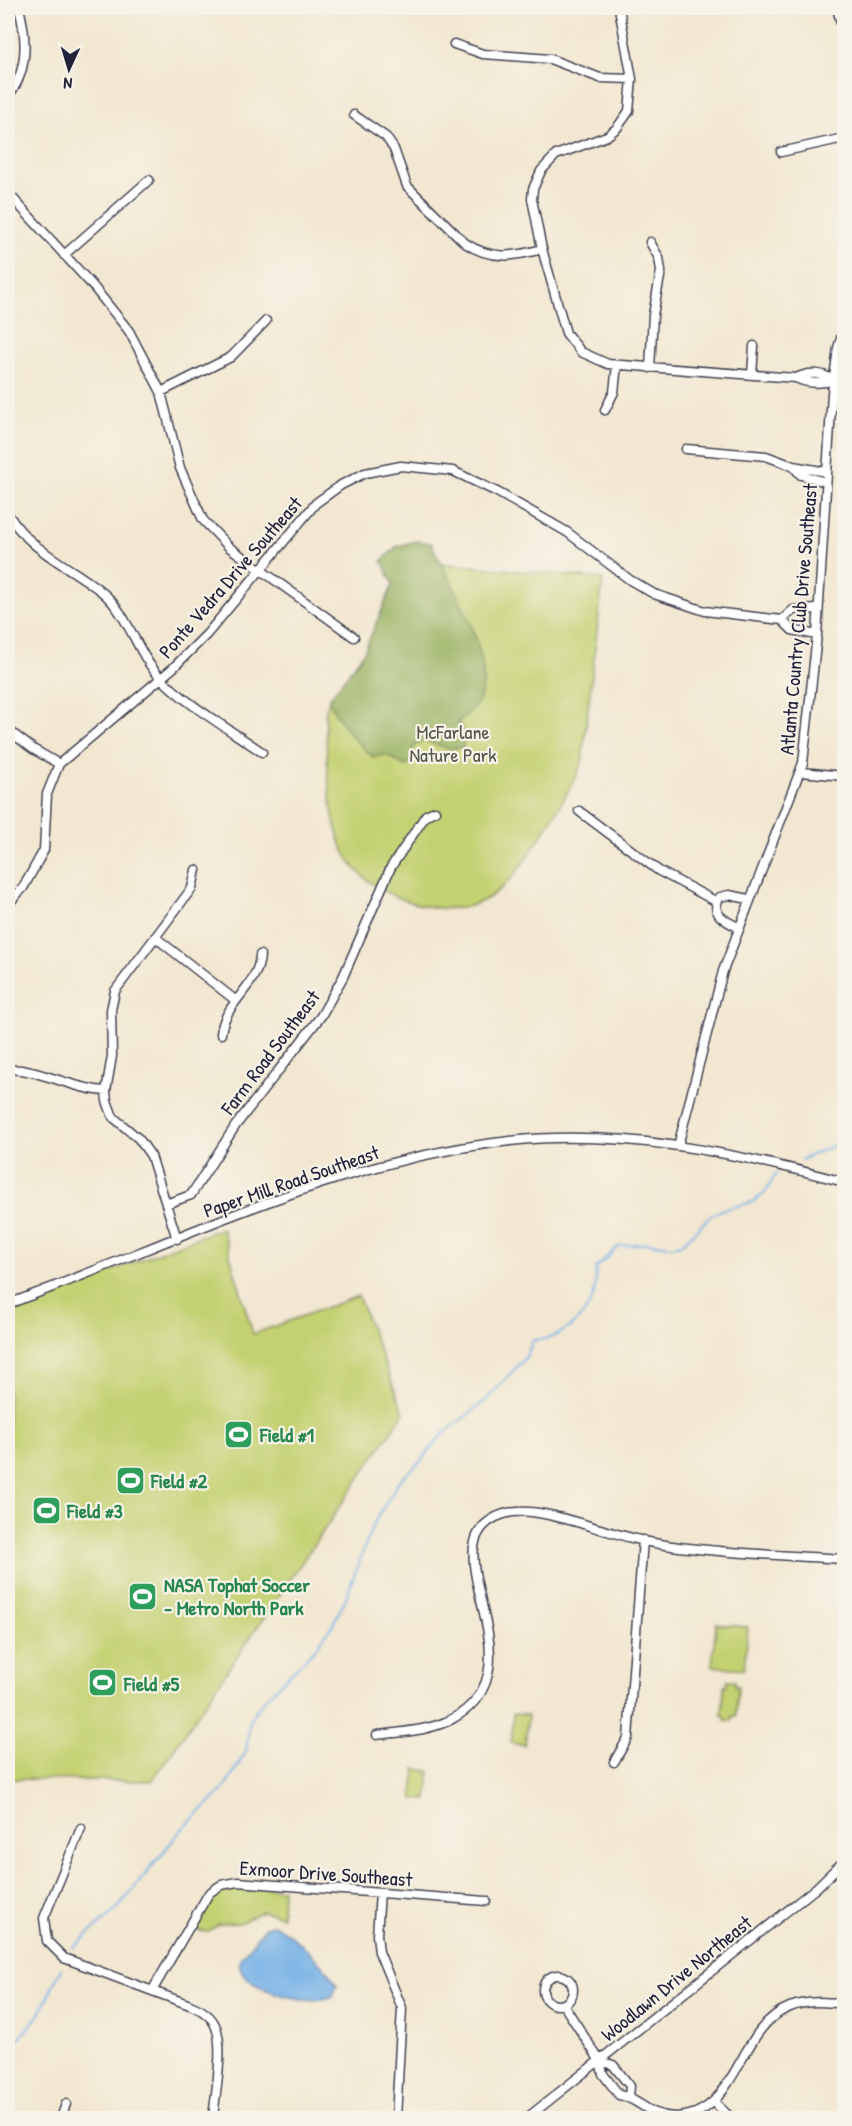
<svg xmlns="http://www.w3.org/2000/svg" width="852" height="2126" viewBox="0 0 852 2126" font-family="'Patrick Hand',sans-serif">
  <style>
    .green { fill: #c4d172; stroke: #737a56; stroke-width: 1.5 }
    .forest { fill: #9bb364; stroke: #5e6a50; stroke-width: 1.5 }
    .water { fill: #76b1e7; stroke: #4c6a91; stroke-width: 1.5 }
    .lines { fill: none; stroke-linecap: round; stroke-linejoin: round }
    .stream { stroke: #76b1e7; stroke-width: 2 }
    .minor-casing { stroke: #414051; stroke-width: 11 }
    .minor { stroke: #fff; stroke-width: 8 }
    .labels { text-anchor: middle; dominant-baseline: central; stroke-width: 4.5; stroke-linejoin: round; paint-order: stroke }
    .street-label { font-size: 20px; fill: #22223b; stroke: #f7f3e8 }
    .park-label { font-size: 20px; fill: #53574c; stroke: #f7f3e8 }
    .leisure-label { font-size: 20px; font-weight: bold; fill: #27864d; stroke: #f7f3e8; text-anchor: start }
  </style>
  <rect width="100%" height="100%" fill="#f7f3e8"/>
  <filter id="ink" filterUnits="userSpaceOnUse"><feTurbulence type="fractalNoise" baseFrequency=".0167" numOctaves="2"/><feDisplacementMap in="SourceGraphic" scale="12" xChannelSelector="R" yChannelSelector="G"/><feConvolveMatrix kernelMatrix="1 2 1 2 8 2 1 2 1" color-interpolation-filters="sRGB"/></filter>
  <filter id="wash" filterUnits="userSpaceOnUse"><feTurbulence type="fractalNoise" baseFrequency=".008" numOctaves="4" result="noise"/><feDisplacementMap in="SourceGraphic" scale="24" xChannelSelector="R" yChannelSelector="G"/><feGaussianBlur stdDeviation="1.35" result="paint"/><feColorMatrix in="noise" values="0 0 0 0 0 0 0 0 0 0 0 0 0 0 0 0 0 1.4 0 .05"/><feComposite in="paint" operator="in"/></filter>
  <g filter="url(#wash)">
    <rect width="100%" height="100%" fill="#f2e7d0"/>
    <path class="green" d="M440,563L603,579L582,763C571,789 557,811 542,835C507,891 478,925 407,901C381,892 356,877 344,851C326,814 328,757 325,716L329,699L426,569Z
      M222,1228L253,1334L358,1296L404,1413L152,1781L8,1779V1311Z
      M716,1624L748,1627L744,1669L712,1666Z
      M727,1681H735V1686H738L736,1716H733L732,1721L725,1720V1716L722,1715L724,1685H727Z
      M513,1714L528,1715L525,1745L511,1743Z
      M415,1769L430,1771L427,1800L413,1799Z
      M238,1885L283,1889L282,1916L262,1911L240,1923L218,1924L209,1932L199,1931L194,1926C208,1903 210,1891 238,1885Z"/>
    <path class="forest" d="M415,541L431,543C450,582 496,655 480,698C477,707 465,716 458,722L464,735L463,747L449,749L424,740L413,747V761L405,766L387,755L373,757C354,740 338,723 329,699L363,654L393,584L382,561L396,547Z"/>
    <path class="water" d="M273,1925C288,1929 329,1969 337,1985L333,1996C311,2008 233,1989 240,1959L265,1927Z"/>
    <g class="lines">
      <path class="stream" d="M801,1160L843,1141
        M73,1948L118,1908L182,1829L222,1791L246,1752L250,1719L262,1702L316,1648L333,1624L345,1600L373,1525L399,1481L420,1462L442,1435L485,1401L526,1357L533,1340C557,1341 585,1320 593,1297C596,1289 595,1277 596,1268L619,1246L648,1243L670,1246L682,1244L709,1217L721,1210L752,1202L764,1194L776,1174
        M8,2051L39,2015L61,1969"/>
    </g>
  </g>
  <g filter="url(#ink)">
    <g class="lines">
      <defs>
        <path id="minor" d="M619,8L632,79L629,111L617,128L607,136L556,155L541,171L533,189L532,199L542,249L566,333L581,352L608,364L796,378C813,387 827,380 844,381
          M837,8L844,34
          M454,44L483,54L550,59L600,78L632,79
          M8,96C29,71 27,38 19,8
          M354,115L386,137L394,149L407,186L465,243C490,260 514,257 542,249
          M781,152L844,138
          M8,193L92,285L129,331L161,392L180,468L203,520L229,547L354,637
          M64,255L149,180
          M650,368L653,315L661,271L659,258L650,242
          M752,375L754,346
          M796,378C808,372 822,372 833,380
          M161,392L231,357L266,321
          M605,410L614,392L617,365
          M686,449L766,456L793,466L827,472
          M793,466L801,475L826,482
          M8,514C31,552 69,565 102,592C130,615 136,654 162,679C186,704 232,731 262,752
          M782,620L793,610L818,609
          M8,730L33,749L59,764
          M801,772L844,776
          M579,811L659,871L717,902
          M8,904L23,888L44,850L47,794L59,764L173,668L207,634L316,503L341,485L365,473L401,466L453,471L497,492L567,532L630,580L654,594L705,611L782,620L792,630L817,635
          M738,927C725,921 709,913 720,897L729,895L749,899
          M155,937L235,1000
          M221,1034C224,1002 259,986 260,955
          M8,1070C33,1066 74,1090 106,1091
          M678,1146L723,971L803,763L817,635L832,393L838,348L844,328
          M166,1204L191,1195L236,1125L321,1016L343,977L391,867L426,815L435,811
          M177,1239L151,1156L139,1139L113,1117L107,1101L106,1091L112,1056L111,1010L115,991L192,888L196,870
          M8,1304C172,1244 333,1160 510,1141C622,1129 736,1153 844,1182
          M377,1735C402,1732 429,1731 452,1719C549,1666 419,1541 504,1514C527,1507 558,1517 580,1523C610,1532 641,1542 672,1546C729,1554 787,1555 844,1559
          M614,1762L628,1738L643,1540
          M81,1828L44,1918L47,1941L64,1958L190,2005C200,2009 211,2015 215,2025C225,2046 215,2095 213,2118
          M380,1893L377,1935L379,1952L402,2008L396,2118
          M543 1990a15 15 0 1 1 30 0a15 15 0 1 1-30 0Z
          M152,1991L209,1893L221,1885L238,1882L486,1901
          M563,2004L600,2061L603,2074L619,2095C639,2098 647,2116 674,2117C739,2117 736,2027 790,2007C808,2000 826,2002 844,2004
          M600,2061L613,2065L630,2086L629,2097
          M714,2102L731,2118
          M61,2118L66,2104
          M527,2118L816,1888L844,1861"/>
      </defs>
      <use href="#minor" class="minor-casing"/>
      <use href="#minor" class="minor"/>
    </g>
  </g>
  <defs>
    <symbol id="stadium-square" viewBox="-11 -11 22 22"><rect x="-9" y="-9" width="18" height="18" rx="4" fill="#2e9e5b" stroke="#f7f3e8"/><path d="M0-5a6.5 5 0 1 0 0 10a6.5 5 0 1 0 0-10ZM-3.5-1.8h7v3.6h-7Z" fill="#fff"/></symbol>
  </defs>
  <g fill-rule="evenodd">
    <use href="#stadium-square" x="222" y="1418" width="33" height="33"/>
    <use href="#stadium-square" x="114" y="1464" width="33" height="33"/>
    <use href="#stadium-square" x="30" y="1494" width="33" height="33"/>
    <use href="#stadium-square" x="126" y="1580" width="33" height="33"/>
    <use href="#stadium-square" x="86" y="1666" width="33" height="33"/>
  </g>
  <g class="labels">
    <g class="street-label">
      <text transform="translate(230 577) rotate(-49)">Ponte Vedra Drive Southeast</text>
      <text transform="translate(798 619) rotate(-85)">Atlanta Country Club Drive Southeast</text>
      <text transform="translate(270 1052) rotate(-53)">Farm Road Southeast</text>
      <text transform="translate(291 1181) rotate(-19)">Paper Mill Road Southeast</text>
      <text transform="translate(326 1873) rotate(4)">Exmoor Drive Southeast</text>
      <text transform="translate(676 1978) rotate(-39)">Woodlawn Drive Northeast</text>
    </g>
    <g class="park-label">
      <text x="453" y="731">McFarlane<tspan x="453" dy="23">Nature Park</tspan></text>
    </g>
    <g class="leisure-label">
      <text x="260" y="1434">Field #1</text>
      <text x="151" y="1480">Field #2</text>
      <text x="67" y="1510">Field #3</text>
      <text x="164" y="1584">NASA Tophat Soccer<tspan x="164" dy="23">- Metro North Park</tspan></text>
      <text x="124" y="1683">Field #5</text>
    </g>
  </g>
  <rect width="852" height="2126" fill="none" stroke="#f7f3e8" stroke-width="30"/>
  <g transform="translate(69 69) rotate(184)" stroke="#f7f3e8" stroke-width="4.5" paint-order="stroke">
  <path d="M0-4.5L10 22L0 15L-10 22Z" fill="#22223b"/>
  <text y="-9" font-size="16" font-weight="bold" text-anchor="middle" fill="#22223b">N</text>
  </g>
</svg>
